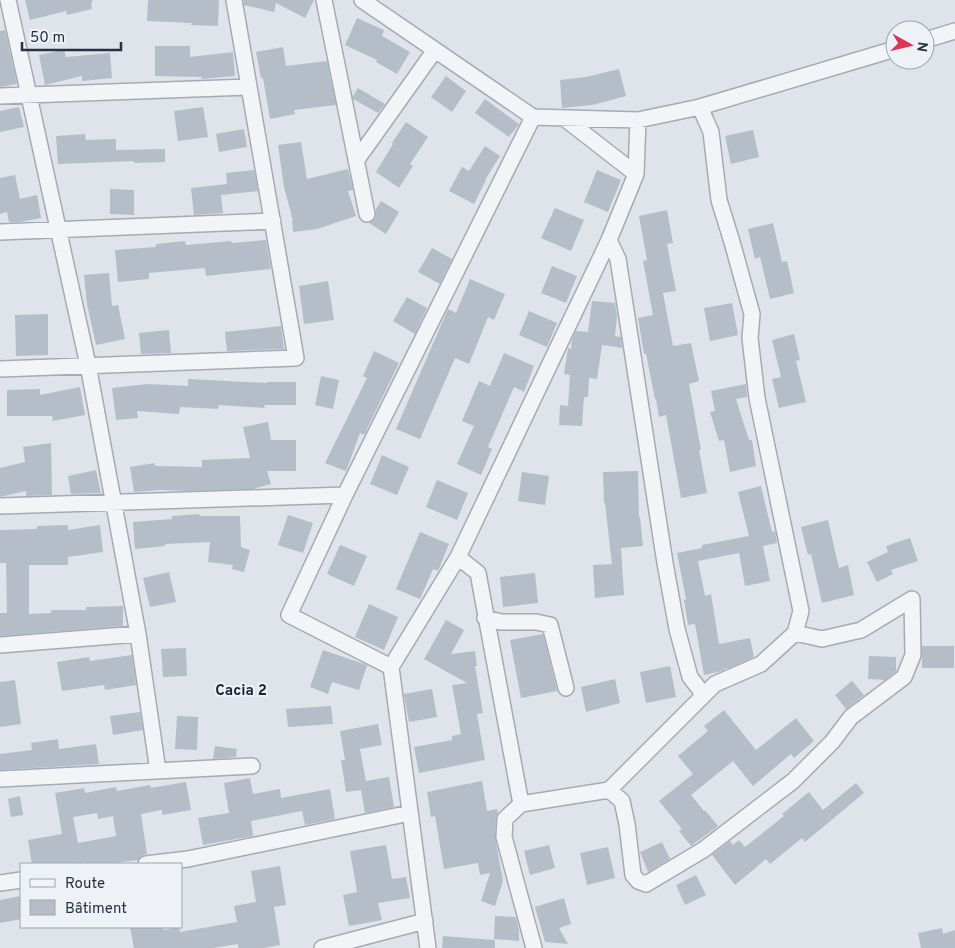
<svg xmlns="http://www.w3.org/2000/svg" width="955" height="948" viewBox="0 0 955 948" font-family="Overpass,sans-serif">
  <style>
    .building { fill: #b5bdc8; fill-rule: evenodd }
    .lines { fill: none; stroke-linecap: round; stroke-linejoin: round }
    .minor-casing { stroke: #a4abb5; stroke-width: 18 }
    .minor { stroke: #f2f4f8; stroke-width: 15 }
    .labels { text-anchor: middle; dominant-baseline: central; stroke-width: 4; stroke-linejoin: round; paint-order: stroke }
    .quarter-label { font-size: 15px; font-weight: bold; fill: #182333; stroke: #eef2f7 }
  </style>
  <rect width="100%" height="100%" fill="#dfe4ea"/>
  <path class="building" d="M25,0H92V3L91,4L92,9L67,15L66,11L30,20Z
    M148,0H219L218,26L191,25L192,23L147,21Z
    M244,0H314L305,18L276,3L274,12L244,5Z
    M357,18L384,30L382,36L410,52L397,74L376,62L377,60L345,45Z
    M5,30L17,84L0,87V31Z
    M155,46H190V57L233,52L235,76L202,79V77L155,76Z
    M283,47L286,66L327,61L336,105L294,110L295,114L270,119L263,78H261L256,52Z
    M64,50L66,57L110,53L112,78L82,81V76L45,85L39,55Z
    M619,69L626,96L592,105L562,108L560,80L586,77Z
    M446,76L466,91L452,112L431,97Z
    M358,88L385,104L378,113L353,99V96Z
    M485,99L519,124L509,137L475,113Z
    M19,107L24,127L0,132V111Z
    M203,107L208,137L178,141L174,111Z
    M406,122L428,137L410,164L413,166L399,188L376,172L393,144L392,143Z
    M244,129L247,147L219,152L216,134Z
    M753,130L759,157L731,164L725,136Z
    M85,134L86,140L116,139V150L165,149V162L134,163V161L58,164L56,136Z
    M301,142L307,179L348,169L353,190L348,191L356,216L317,229L293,232L292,221H293L284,187L278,145Z
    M485,146L500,156L485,180H486L474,204L449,191L462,167L469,171Z
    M254,170L258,191L221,195L223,213L194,215L191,188L227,184L226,173Z
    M597,170L621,180L608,212L584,202Z
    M15,175L20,199L37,195L41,218L20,222H9L7,212L0,214V178Z
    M110,189L134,190V215L110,214Z
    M381,201L399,212L386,234L369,223L373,221L376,217V209Z
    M555,208L584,220L571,251L541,238Z
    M667,210L673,243L667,244L676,291L663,293L673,346L691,343L699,381L689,384L701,450H699L707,493L681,498L666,415L659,417L656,399H655L646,354H644L638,318L653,315L643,261L647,260L639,216Z
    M773,223L782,262L787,261L794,293L770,299L760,257L755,259L748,229Z
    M266,240L271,269L206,276L205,268L149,273V279L118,282L115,250L156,247V244L185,241L186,245L231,241L232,243Z
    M432,248L452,259L440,284L418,272Z
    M552,266L577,276L566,303L541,293Z
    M109,273L112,306L118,305L125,339L96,345L87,304L84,275Z
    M470,279L505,294L494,320L488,317L469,364L455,358L420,439L396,429L448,309L456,313Z
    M328,281L334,320L304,324L299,286Z
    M407,297L427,308L415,334L393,321Z
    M592,301L615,303L617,316L615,336L621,337L622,348L602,345L597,379L589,378L588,397H584L582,426L559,425L560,405L568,406L570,375L564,374L568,348L571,349L572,339L576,331L588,332Z
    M732,303L738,335L710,341L704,308Z
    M529,311L557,323L547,347L519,335Z
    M48,314V355L16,356L15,315Z
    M281,326L284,349L227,351L225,332Z
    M169,330L171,353L141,354L139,333Z
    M794,334L800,360L796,361L806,402L779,408L772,379L781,377L772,340Z
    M374,351L399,363L364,435L360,433L346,471L325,463L367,378L363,376Z
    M504,353L534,366L524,392L514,387L488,447L492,449L481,475L457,464L474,426L462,421L479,381L490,386Z
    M321,376L339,380L333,409L315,405Z
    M188,379L267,383V382H296V405H264L265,408L219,405L218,409L180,407L179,414L137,411L138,418L116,420L112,388L147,384L188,386Z
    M746,384L747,397L736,399L749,440H752L756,466L730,472L724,440L719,441L710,412L715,411L711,391Z
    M80,387L85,415L53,421L52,416H7V390L40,389V395Z
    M268,422L271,440H296V471H267L271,484L253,489L189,491L161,490L134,492L130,467L155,463V466L202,467V460L250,458L243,427Z
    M51,443L52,495L26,496V491L0,497V468L25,462L23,447Z
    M382,455L409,467L397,495L370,484Z
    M96,470L101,493L71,494L68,476Z
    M638,471L639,517H640L643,546L621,548L624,595L595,598L593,565L612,564L605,503H604L603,472Z
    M522,472L549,476L545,505L518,501Z
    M437,480L468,493L457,520L426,507Z
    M761,486L772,532L775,531L777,543L763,546L770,581L745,586L739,553L698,561L705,596L711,594L719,644L750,638L754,657L729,668L724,669V670L718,672L704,675L695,624L688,625L684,600L686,599L677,553L702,548V545L749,536L738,492Z
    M199,514L200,516H240L241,547L250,550L244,572L232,569L233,565L208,562L210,542L165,544V546L135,549L133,522L172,519V516Z
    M288,515L313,523L303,553L278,545Z
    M828,520L839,568L848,565L854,595L822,603L811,554L808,555L801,527Z
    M68,525V530L100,525L103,552L68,557V565H29V614L51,613V610H86V607L123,606V626L0,636V613H7L6,563H0V530L37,529V526Z
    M420,532L449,544L438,571L433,569L420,599L396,589Z
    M910,538L918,561L891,570L893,574L877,582L867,562L888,552L886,546Z
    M340,545L367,556L354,586L327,574Z
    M169,572L176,602L150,607L143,578Z
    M535,573L538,603L503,607L500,577Z
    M369,604L398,617L384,650L355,637Z
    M446,620L464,630L451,654L475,651L477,666H475L483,713L477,714L485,760L419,773L414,747L452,740V736L461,734L452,685L467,683L424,659Z
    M543,634L557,691L521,698L510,640Z
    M922,646H954V668H922Z
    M186,648L187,676L163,677L161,649Z
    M323,650L367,665L359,690L332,682L328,694L310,687Z
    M132,655L136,685L105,690L104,685L62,691L57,662L89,657L90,661Z
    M869,656L896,657V671L885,680L868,679Z
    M670,666L676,697L646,703L640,672Z
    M615,679L620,703L586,712L581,687Z
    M15,680L21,724L0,727V682Z
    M852,681L864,695L846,709L835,695Z
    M432,689L437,717L409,722L404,694Z
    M331,706L333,724L288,727L286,709Z
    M724,710L756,750L796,718L814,741L794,758L791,754L753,786L733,761L691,795L704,811L705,810L718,826L691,846L679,831L682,829L659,801L693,774L678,756L708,731L704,726Z
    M140,712L143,730L113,735L110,716Z
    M177,716L198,717L197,750L175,749Z
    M378,724L382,745L360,749L366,781L389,777L394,807L365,813L361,790L346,792L341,760H345L340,731Z
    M58,739L59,749L96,744L99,764L0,770V754L32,750L31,743Z
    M215,746L237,749L236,757L213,759Z
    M250,778L253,794L280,789L281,798L330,789L335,819L305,825L302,811L251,821L253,836L203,845L198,818L229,813L224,783Z
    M482,781L487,811L497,809L498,814L496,818L495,837L503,881L495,906L481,901L490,873L480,875L478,863L444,869L435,816L431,817L427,792Z
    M186,782L191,810L162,815V810L141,814L147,854L141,856L138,860L105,864H85L84,862L73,864H32L28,840L62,834L55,793L84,788L85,793L116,787L117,791L150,785L151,788ZM97,813L98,819L113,816L116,836L78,843L73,817Z
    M856,783L864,793L805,842L802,838L770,864L766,859L735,885L712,855L730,841L733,845L739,840L745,847L784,816L782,814L809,792L823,810Z
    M20,796L23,815L11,817L8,799Z
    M662,842L670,859L648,872L640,852Z
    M386,845L392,879L406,877L410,898L378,903L382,920L349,926L343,895L357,892L350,851Z
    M549,845L555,868L530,875L524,851Z
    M608,847L615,878L587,885L580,853Z
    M280,866L286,905L274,907L280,945L264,948H238V944L213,948H134L130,927H163L164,930L179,927L180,932L237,922L234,906L256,902L251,871Z
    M696,875L706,895L685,905L676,885Z
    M21,896V919L0,923V900Z
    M564,898L571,924L559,928L568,944L545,942L535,907Z
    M495,916L516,917L519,930V941L494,939Z
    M942,928L943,934L955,930V948H921L918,933Z
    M443,936L495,940V948H442Z"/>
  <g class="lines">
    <defs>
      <path id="minor" d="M8,0L88,365L138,634L158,771
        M324,0L367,214
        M362,0L533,117L638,120L700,107L895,49
        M925,40L955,31
        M0,96L249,87
        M564,118L636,174
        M356,161L435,50
        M0,232L273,221
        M609,240L618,259L665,563L677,629L690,677L704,695
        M0,369L296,358L234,0
        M345,495L289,615L391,667
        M0,506L345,495L533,117
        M458,557L478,573L521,804
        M485,618L501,622H536L550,625L566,688
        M0,645L138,634
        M0,779L252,766
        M609,790L622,801L627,824L633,875L638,881L646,884L703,850L793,781L832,742L851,717L904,677L913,655L912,599L861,630L822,639L795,633
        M146,864L188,859L410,813
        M0,883L21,880
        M322,948L425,921
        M428,948L391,667L458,557L609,240L636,174L638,120
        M534,948L504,837L505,819L521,804L609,790L715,684L761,664L795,633L801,611L757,398L750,338L752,314L732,242L719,200L711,132L700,107"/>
    </defs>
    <use href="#minor" class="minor-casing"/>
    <use href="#minor" class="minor"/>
  </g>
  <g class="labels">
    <g class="quarter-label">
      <text x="241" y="691">Cacia 2</text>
    </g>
  </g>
  <rect x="20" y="863" width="162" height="65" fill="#eef2f7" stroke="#9ea5af"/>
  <rect x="30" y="879" width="25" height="8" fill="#f2f4f8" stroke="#9ea5af"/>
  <text x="65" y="888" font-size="15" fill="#263243">Route</text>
  <rect x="30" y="900" width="25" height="15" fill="#b5bdc8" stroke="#9ea5af"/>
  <text x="65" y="913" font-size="15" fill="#263243">Bâtiment</text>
  <g transform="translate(910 45) rotate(98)"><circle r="24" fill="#eef2f7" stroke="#9ea5af"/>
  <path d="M0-4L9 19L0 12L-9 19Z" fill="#dc3657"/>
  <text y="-8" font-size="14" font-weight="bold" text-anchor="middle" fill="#263243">N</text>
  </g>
  <path d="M22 42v8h99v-8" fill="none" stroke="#263243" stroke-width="2.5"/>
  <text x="30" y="42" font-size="15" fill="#263243" stroke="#eef2f7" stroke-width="4" paint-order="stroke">50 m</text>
</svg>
